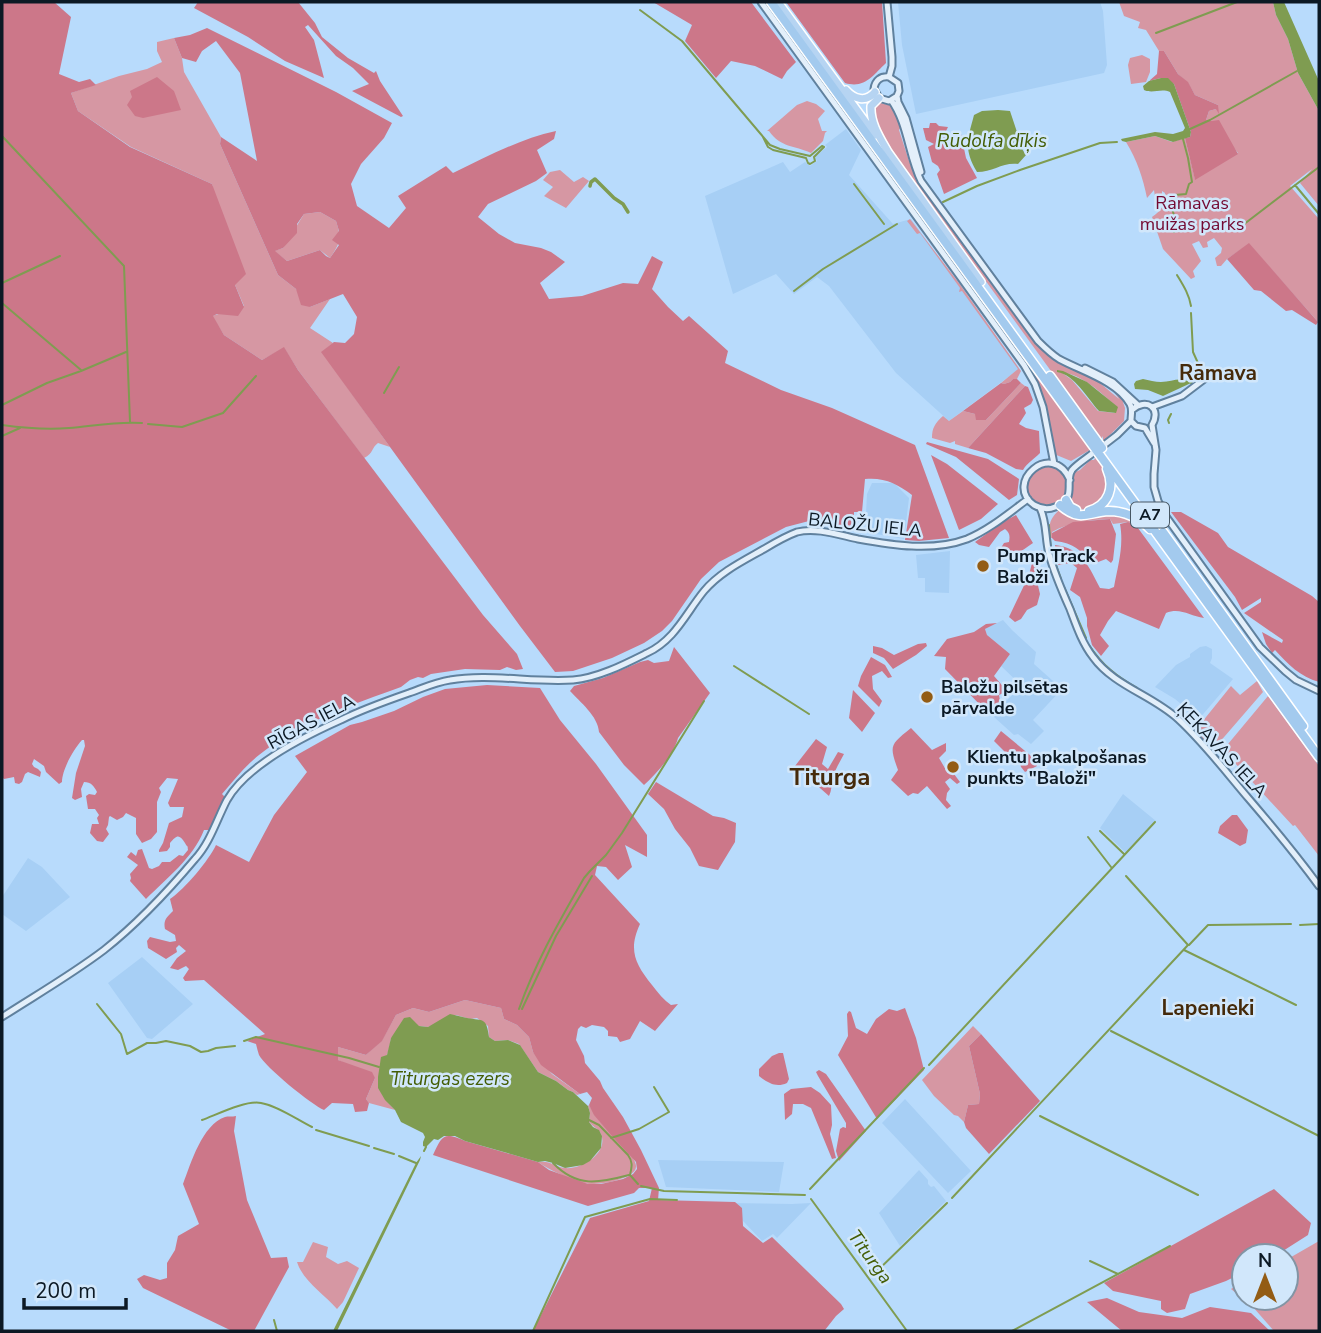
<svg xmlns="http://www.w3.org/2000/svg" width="1321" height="1333" viewBox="0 0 1321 1333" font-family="'Nunito Sans',sans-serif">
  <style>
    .built { fill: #a7cff5 }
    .green { fill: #d697a3; fill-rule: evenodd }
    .forest { fill: #cc7789; fill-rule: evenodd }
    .water { fill: #7f9c51 }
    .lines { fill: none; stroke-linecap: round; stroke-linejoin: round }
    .stream { stroke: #7f9c51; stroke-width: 2 }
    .canal { stroke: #7f9c51; stroke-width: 3.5 }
    .secondary-casing { stroke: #60819e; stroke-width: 9 }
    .trunk-casing { stroke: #fff; stroke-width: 10 }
    .motorway-casing { stroke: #fff; stroke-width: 11 }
    .secondary { stroke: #e3effa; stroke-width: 5 }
    .trunk { stroke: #b6d4f2; stroke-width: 7 }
    .motorway { stroke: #a3caee; stroke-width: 8 }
    .poi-dot { fill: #935c14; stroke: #d1e7fb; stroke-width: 2.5 }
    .labels { text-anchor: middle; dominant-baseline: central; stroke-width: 5; stroke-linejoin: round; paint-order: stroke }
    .shield { fill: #d1e7fb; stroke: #475764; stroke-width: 2 }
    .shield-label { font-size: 16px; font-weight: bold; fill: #0c1924 }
    .park-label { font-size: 18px; fill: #730831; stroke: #d1e7fb }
    .street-label { font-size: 18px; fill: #0c1924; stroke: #d1e7fb }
    .poi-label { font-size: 18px; font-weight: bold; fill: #0c1924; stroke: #d1e7fb; text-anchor: start }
    .water-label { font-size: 19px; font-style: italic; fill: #435d05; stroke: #d1e7fb }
    .quarter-label { font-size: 21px; font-weight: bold; fill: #452a0a; stroke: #d1e7fb }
    .district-label { font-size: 24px; font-weight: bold; fill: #452a0a; stroke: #d1e7fb }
  </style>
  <rect width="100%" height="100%" fill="#b8dbfc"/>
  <path class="built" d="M898,2H1100L1103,11L1107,65L1104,73L916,114L902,45Z
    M846,129L861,150L849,175L893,224L911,219L1019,369L949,421L896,373L829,286L817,277L794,294L776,274L733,294L705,196L783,162L790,172L805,162L810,166L817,161L815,157L827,147L825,145Z
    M872,483H894L909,498L904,539L865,532L867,494Z
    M950,551L949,593L925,592V578H918L916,555Z
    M1003,620L1012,630L1036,652L1034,664L1062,689L1033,720L1044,731L1031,744L1018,734L1014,735L994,717L993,712L1002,701H1006L1022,686L1001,666L1010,654L987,635L985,629Z
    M1206,646L1212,649V658L1210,663L1233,679L1199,719L1175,699L1155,687L1176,665L1190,657V654L1200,647Z
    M1123,794L1156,821L1126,853L1100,828Z
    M28,858L42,867L70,897L26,931L2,914V897Z
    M142,957L193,1004L152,1039L147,1038L108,983Z
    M905,1099L971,1171L948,1193L882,1123Z
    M658,1160L784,1162L779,1192L666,1187Z
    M919,1170L928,1180V1184L931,1187L934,1186L946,1201L900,1246L879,1213Z
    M726,1203L792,1204L811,1203L777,1238L773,1234L762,1241Z"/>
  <path class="green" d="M763,2H767L1091,448L1090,450L1071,461L1054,454C1052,423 1044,392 1028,365Z
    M1119,2H1273L1276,15L1288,39L1298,73L1319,111V206L1300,183L1312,169L1290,186L1319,219V323L1249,244L1227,259L1221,266H1217L1215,258L1221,253L1222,248L1214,238L1207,242L1208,247L1203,248L1199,241L1192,244L1201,261L1193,271L1195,277L1191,279L1163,249L1152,217C1162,210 1165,205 1165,193L1162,191V197H1155L1154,190L1147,198C1143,178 1137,160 1126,142L1155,136L1172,142L1185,138L1195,179L1238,153L1212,121L1206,120L1209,111L1216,109L1218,105L1195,95L1188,83L1178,74L1164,51H1159L1146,30L1138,28L1140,22L1124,16Z
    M174,38L182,58L184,72L221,137L220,144L278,275L296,289L310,307L330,299L310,328L333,343L322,352L390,447L378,443C371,448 374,453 364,458L298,370L284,348L262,360L224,335L212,316L244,306L235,285L212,184L131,147L78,111L71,93L119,76L147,69L162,62L157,51V42Z
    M1142,55L1150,59V72L1146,82L1131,84L1128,65L1130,58Z
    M807,101L816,104L825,111L818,119L822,131H827L825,133L823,141L811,153C794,145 781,148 769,131H767L797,105Z
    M877,103H881L893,106L902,125L899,130L909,161L935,205L1034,340L1041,348L1094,378L1119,399L1114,392L1122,397L1126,402H1123L1125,408L1124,421L1106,439L1103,441V436L1101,440L898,160L878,126L873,110ZM1061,372C1083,375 1100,392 1116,406L1115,413L1098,411L1072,380Z
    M560,170L574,182L583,177L589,181L566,208L544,196L553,187L543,180L550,172Z
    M320,212L336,221C342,239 340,243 330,258L320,250L287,261L274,251L283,248L304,214Z
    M910,219L959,283L1021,371L1017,379H1013L1010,382L1004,384L1001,383L1018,369L962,291L959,292L960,288L920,233L917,234L907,221Z
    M1021,383L1025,386L968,448L955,444V441L950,443L932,438C932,428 935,423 943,416L949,421L963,411L975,414L986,420Z
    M1096,456L1108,477L1105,498C1098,503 1076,519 1071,502C1070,500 1072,477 1073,473L1080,470L1090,460H1094Z
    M1027 486a20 20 0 1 1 40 0a20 20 0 1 1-40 0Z
    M1060,509L1075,517L1087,519L1110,514L1121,516L1136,522L1135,524L1128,522L1113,524L1110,519C1089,520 1070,522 1052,532V538H1050C1049,523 1049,520 1060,509Z
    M1257,681L1263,692L1212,751L1194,732L1231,686L1240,695Z
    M1268,696L1319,766V856L1295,825L1293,826L1223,750Z
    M465,1000L501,1008L504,1019L517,1025L529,1037L533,1052L552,1074L580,1094L577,1095L573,1092L568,1090L556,1081L538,1072L519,1044L508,1040L495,1041L489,1037L488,1026L477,1018L470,1019L456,1015L428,1027L419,1026L391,1038C387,1072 363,1079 395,1110L369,1103L366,1099L375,1078L338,1060V1047L366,1055L382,1040L396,1015L413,1008L429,1012Z
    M973,1026L981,1034L969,1046L980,1094L979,1104L968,1105L964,1122L958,1116L954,1115L934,1096L922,1080Z
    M589,1105C595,1115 601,1123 609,1132C615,1140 636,1156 636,1166C637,1179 599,1185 589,1184C575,1182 549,1170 538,1162C551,1160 554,1167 565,1168C581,1170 609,1153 601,1134C599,1129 593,1127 589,1122L590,1113L588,1106Z
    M1319,1241V1330L1274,1331L1253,1307L1231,1289L1244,1280V1298H1286V1260Z
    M313,1242L328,1247L326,1257L338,1264L347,1261L359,1268L343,1302L337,1309C324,1294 303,1281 297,1262H303Z"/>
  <path class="forest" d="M2,2H54L71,17L59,74L79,82L90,79L96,85L71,93L78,111L130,147L212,184L246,274L235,285L244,307L238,316L217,314L213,316L224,335L262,360L284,347L298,370L483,615L517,654L523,669L516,670L507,667L500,670L465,669L431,674L423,678L418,677L410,680L401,687C354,704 299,723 259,755C245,766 234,780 222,794L225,797L209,830H204C193,858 167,878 146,899L130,881L131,878L130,874L138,865L127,857L131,852L136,856L138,850L142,849L149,868L152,869L159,866L162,862H170L179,855L183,856L188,850C187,843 189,850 185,843C179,834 177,835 170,843V847L167,851L159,852V850L163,843L169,823L182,817L184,807H170L168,803L178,779L167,778L159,788L161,792L157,802V832L151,839L142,843L136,834V818L126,813L123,817L117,820L110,816L109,817L108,825L106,829L109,834L103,842L97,841L90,833L92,824H99L97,818L99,815L95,809H88L86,796L89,794L95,795L97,792C94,786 91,782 84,782L81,789L82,797L75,800L72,798L76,773L85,746L84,740H82C73,750 62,770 62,782L59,784L46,772L44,766L34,759L32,764L34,767L38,769L41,772L40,777L28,772L25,774L22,782L19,784L15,783L14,777L4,779L2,777Z
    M198,2H298L315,23L322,37L348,58L374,73L376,71L380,81L403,116L401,117L352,91L369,84L353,68L336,56L308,25L305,27L314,40L324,78L285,61L248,37L194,8Z
    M653,2H751L796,62L787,71L782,79L755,66L731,61L716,78L685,41L692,25Z
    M786,2H882L886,63C873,75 865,89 845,83Z
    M207,28L336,92L392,123L384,138L361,164L351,184L357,206L389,228L406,208L398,196L446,166L453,173C487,157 519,139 556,131L554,139L537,150L547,173L536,181L488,204L478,217L499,234L515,243L541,248L551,252L565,262L540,283L549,299L582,296L623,283L638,284L652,256L663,262L652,289L668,307L683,321L689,316L728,351L725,363L781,390L832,408L915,445L949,538L919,541L905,540L912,495C898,484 884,477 865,479L862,512H854V529H844L809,521L786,527L719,562L701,579L672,621L662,631L644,643L612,658L573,671L555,672L520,626L321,352L334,342L345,343L354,334L357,317L343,294L310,307L301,305L296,289L278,275L220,144L221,137L257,161L240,73L216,41L202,51L196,62L182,58L174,38L190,35ZM320,212L336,221L339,231L332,240L339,245L330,258L326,256L320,250L287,261L275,251L283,248L297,233V224L304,214Z
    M1159,51H1164L1178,74L1188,82L1195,95L1218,105L1219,114L1216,109L1209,111L1206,120L1212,121L1219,120L1238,154L1195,180L1185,138L1190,137L1191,132L1174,84L1161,78L1149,81L1157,74Z
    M157,77L174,91L181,110L143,118L135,116L127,105L132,97L130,91Z
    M930,123H936L939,126L948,127L945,133L946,147L955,145L957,131L961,134L966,158L977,178L944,194L937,174L940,170L938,166L932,162L928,147L934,144L926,140L923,128H929Z
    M1249,243L1318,322L1316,325L1292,310L1286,311L1261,291L1254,290L1227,259Z
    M1013,379H1017L1021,383L986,420H976L975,414L963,411L1001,383L1004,384L1010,382Z
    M1025,386L1028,387L1033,400L1031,404L1024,408L1026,413L1019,424L1026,428L1039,431L1040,453C1034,459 1027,463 1023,470L1016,469L986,453L968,448Z
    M927,442L988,459L1019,479L1017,495L1009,500L956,457L926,444Z
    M931,455L947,464L998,504L981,519L959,530Z
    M1171,512H1181L1218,533L1228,547L1312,596L1319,602V682C1300,677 1288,664 1275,650L1272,653L1266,644L1262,632L1282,643L1283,640L1244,613L1261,602V598L1242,610L1235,597Z
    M1016,515L1033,543C1023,550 1016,556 1003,555L999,551L1004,543L1009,542C1010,536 1010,533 1005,529L1000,532L989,547L979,545L975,542L1003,522Z
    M1110,519L1116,534L1113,560L1111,563L1106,559L1093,564C1080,550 1074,543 1055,541L1052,538V533L1073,522Z
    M1128,522L1135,524L1204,618C1190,616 1180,607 1166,613L1159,629L1116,611L1108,621L1100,635L1109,646L1101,656L1092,645L1087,626V618L1080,597L1070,590L1077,568L1071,563L1058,565L1055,545C1082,548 1089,567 1100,588L1109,589L1114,587C1118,565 1124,546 1120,524Z
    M1042,550L1043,556L1038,566L1036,577L1040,594L1037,605L1027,610L1021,619L1015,622L1009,617L1029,575L1033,559Z
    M997,623L985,629L987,635L1010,654L994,676L1007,691L999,695L1000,701L989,714L945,669L946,657L934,656L947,639L974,632L986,624Z
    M926,643L927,646L916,655L893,669L884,658L873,653V646L882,648L894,655L918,644Z
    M674,647L710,693L678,738C673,756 657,773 644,785L624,765L599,732C598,716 580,702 570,691L574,686L603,678L640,662L648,660L654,663L669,661Z
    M871,657L885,665L892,677L888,678L882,671L872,676L873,689L882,701L879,707L858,686L861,676Z
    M487,685L540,688L560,720L596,764L647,835V857L625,845L632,867L618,880L606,867L597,866L595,875L640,924C628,950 635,964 652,985C658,993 664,1000 671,1005L678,1004L655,1031L640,1021L630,1039L620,1042L617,1037L608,1036V1031L604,1027L592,1025L586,1028L581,1026L578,1029L576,1040L584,1056L585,1063L600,1081L603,1088L623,1117L641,1150L659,1188L658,1200L735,1202L742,1208L743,1226L763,1243L772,1237L841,1304L844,1309L836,1316L825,1330L826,1331H533L590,1218L649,1201L652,1188H639L634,1193L588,1206L433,1155C442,1136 443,1131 465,1141L538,1162L549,1170L588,1184H601L623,1179L633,1174L637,1169L636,1162L611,1135L594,1115L589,1105L592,1098L587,1092L580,1094L541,1065L533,1052L529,1037L517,1025L504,1019L501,1008L465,1000L429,1012L413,1008L396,1015L382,1041L366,1055L338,1047V1060L372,1072L375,1078L366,1099L369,1103L367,1111L355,1112L353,1104L332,1103L324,1110C312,1105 265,1067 259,1055C258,1052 257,1048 256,1044L247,1041L265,1034L204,980L185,981L183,978L189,969L186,966L178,970L170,968L177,958L186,951L179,945L176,948L177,952L166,959L148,948L147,941L150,937L170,942L176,941L175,935L165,929C163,920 167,917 173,911L170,899C185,889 209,860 216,845L249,862L274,815L307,772L295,756L350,725L362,722L394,711L423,697L445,689Z
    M853,690L875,713L862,732L849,718Z
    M911,728L932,750L946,743V751L939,758L946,770L954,774L960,782L957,784L950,778L945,782L950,789L947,793L946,800L951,806L947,809L927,786L918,794L913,793L908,796L891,780L898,770C889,745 890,745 911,728Z
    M1001,731L1036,760L1037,766L1025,772L1021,767L1019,760L1010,757L994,741Z
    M816,739L827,747L822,764L828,769L838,752L844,754C840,762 835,769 833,778C831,785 832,790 829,796L795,766Z
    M656,782L713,816L724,818L736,823L735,842L718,870L699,866L690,848L675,829L664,809L648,794Z
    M1232,815H1237L1248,830L1246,843L1240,846L1218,833L1220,826Z
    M905,1008L916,1038L924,1070L877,1119L838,1055L848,1036L847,1014L849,1011L851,1012L856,1028L867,1034L876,1019L889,1009L897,1011Z
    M981,1034L1040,1101L989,1154L966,1128L964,1122L968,1105L979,1104L980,1094L969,1046Z
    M779,1053H783L789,1079L787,1083C776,1088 768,1083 759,1076V1069L772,1056Z
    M819,1070L826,1074L866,1131L839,1161L836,1151L840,1129L843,1127L846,1128V1123L818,1076L816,1072Z
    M811,1087L820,1093L831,1105L832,1125L830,1134L836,1158L832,1159L811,1108L803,1104H793L792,1114L785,1120L784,1094L791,1089Z
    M236,1116L234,1131L247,1200L271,1258L287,1257L289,1267L254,1331H232L143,1288L137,1279L144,1275L160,1280L167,1278V1263L175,1250L178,1236L199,1224L183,1184C191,1163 202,1125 225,1117C228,1116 232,1117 236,1116Z
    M1274,1189L1311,1223L1308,1235L1275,1256H1244V1272L1226,1281L1190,1294L1185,1309L1167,1313L1161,1309V1301L1113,1291L1104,1283Z
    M1107,1298L1139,1312L1182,1318L1210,1307L1251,1313L1270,1331H1122L1087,1302Z"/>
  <path class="water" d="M1273,2H1284L1319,81V111L1298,73L1288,39L1276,15Z
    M1161,78H1168L1174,84L1191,132L1190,137L1173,142L1155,136L1126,142L1122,141L1121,139L1155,132L1173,134L1183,131L1185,128L1170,92C1161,88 1153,94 1144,90L1143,86L1149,81Z
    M998,110L1010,111L1017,132V146L1022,149L1026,155L1018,164C1003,162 993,172 977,172C963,149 968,138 974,115L982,111Z
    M1057,370L1063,371L1087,382L1118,407L1116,413L1099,411C1087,398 1075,375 1057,372Z
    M1143,379C1149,380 1155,382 1161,382C1173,382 1180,376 1191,383L1163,396L1148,390L1135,389L1134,384L1136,381Z
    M450,1014C456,1015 461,1017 467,1018C484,1021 486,1017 489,1037L495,1041L508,1040L520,1045L538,1072L556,1081L568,1090L573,1092L588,1106L590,1113L589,1122L593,1127L599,1130L602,1136L601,1148L590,1161L583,1165L565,1168L553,1163L545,1161L538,1162L514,1155L465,1141L455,1136H444L438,1140L434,1139L426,1147L423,1146V1142L425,1137L423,1133L401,1122L395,1110L385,1100L378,1088V1077L381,1057L387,1055L391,1038L404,1018L410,1017L419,1026L428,1027Z
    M421,1156L420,1160L337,1331H333L416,1163Z"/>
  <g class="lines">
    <path class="stream" d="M640,10L682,41L770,145L780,149L810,156L822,146L824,147L814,157L815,161L810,164L808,163L806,158L773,150L768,147L763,137
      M1156,33L1237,2
      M1190,129L1210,120L1297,71
      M2,136L124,266L130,422
      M854,184L884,224
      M1295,185L1319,214
      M943,202L977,186L1020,170L1100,143L1117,142
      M1239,228L1319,167
      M1174,232L1175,227L1172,223L1175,218L1171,206L1173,201L1172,197L1175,195L1186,194L1189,184L1192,182L1188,158L1183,139
      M1177,275C1183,285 1189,294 1191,306
      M2,283L60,256
      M794,291L823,269L897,224
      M2,303L81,370
      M1191,383H1194L1202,372L1193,352L1191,313
      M384,393L399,367
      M2,405L47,383L81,371L126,352
      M1169,423L1168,420L1171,414
      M148,424L182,427L223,413L256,376
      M2,425C24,428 46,430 69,428C93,426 118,421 142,423
      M2,436L20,428
      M1049,525L1051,551L1061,579
      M1064,587L1086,638
      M1089,645C1102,665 1117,677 1137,688
      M734,666L809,714
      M1100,831L1124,854
      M1088,837L1111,867
      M1300,925L1319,924
      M1189,945L1208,925L1291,924
      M1184,950L1296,1005
      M97,1004L121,1034L127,1054L147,1043H156L166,1041L190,1046L201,1052L208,1051L216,1048L235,1046
      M519,1009C536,961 559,922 584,878L590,871L606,855L622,833L704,701
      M522,1009L556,936L592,876
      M1111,1031L1319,1136
      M244,1041L256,1037L349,1058L379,1067
      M929,1065L1155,822
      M1040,1116L1198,1195
      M202,1120C216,1115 245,1100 261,1103C278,1106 296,1119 312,1127
      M589,1120L599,1125L628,1155C633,1162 632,1166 630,1175L638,1184
      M316,1130L369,1146
      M611,1138L639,1129L669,1112L654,1087
      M374,1148L394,1154
      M424,1151L426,1147
      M399,1156L416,1163
      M553,1163C577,1188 599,1183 629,1175
      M641,1186L664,1191L805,1195
      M810,1189L924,1068
      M952,1198L1188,945L1126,876
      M811,1199L907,1331
      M1090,1261L1118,1274
      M874,1274L947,1203
      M274,1320L277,1331
      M533,1331L585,1217L650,1199L677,1200
      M1012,1331L1170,1246"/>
    <path class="canal" d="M590,186L591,182L595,179L614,198L623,204L628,212"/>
    <defs>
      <path id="secondary" d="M761,2L1024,365L1035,384L1043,407L1054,464
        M887,2L892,57V66L889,77
        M897,96L889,101L879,98L874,89C875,80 881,76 889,77L898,83L899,91L897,96L898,102L906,118L921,172
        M891,100C908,124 908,154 921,181L1038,341C1044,347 1051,354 1059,359C1081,371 1117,381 1130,404C1133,410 1131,414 1131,421L1117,435L1104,445
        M1085,368L1113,382L1138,405
        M1152,407L1182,396L1211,374
        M1132,410C1146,397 1162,408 1152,425L1156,450L1154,474V487L1158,501L1167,518L1260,647L1285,671L1296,680L1319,691
        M1131,421L1136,426L1145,428L1154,443
        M1070,480C1052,439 1003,483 1034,505C1041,509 1048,510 1055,507C1078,499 1064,482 1072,470C1077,464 1087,458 1093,453
        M1040,508C1047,522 1045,539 1049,554C1054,573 1062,591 1070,609C1076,625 1082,643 1093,657C1114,686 1152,695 1178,719C1204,743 1226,772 1249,799C1273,827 1297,856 1319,886
        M2,1017C36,995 71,975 104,950C137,924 168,891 195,859C210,843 217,819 227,800C247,765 305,736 341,720C363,709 386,701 409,693C423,688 436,682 450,680C488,673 534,683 573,680C598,678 625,664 647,653C675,640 686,613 704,591C720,572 743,561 764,549C774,543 786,536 797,532C816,527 839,535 858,539C892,545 932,552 967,539C989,530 1009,513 1028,499"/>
      <path id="trunk" d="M778,2L875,135
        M846,90C854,99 866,103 875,92
        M879,98L871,106C870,123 880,138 888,152L981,282"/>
      <path id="motorway" d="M771,2L1319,757
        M1050,376L1102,448
        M1066,500L1070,507L1076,510
        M1060,505C1081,523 1087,512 1109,511C1124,511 1140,518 1150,529
        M1089,511C1109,505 1115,487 1107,469
        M1163,532L1303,726"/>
    </defs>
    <use href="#secondary" class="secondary-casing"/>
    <use href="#trunk" class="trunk-casing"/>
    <use href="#motorway" class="motorway-casing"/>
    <use href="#secondary" class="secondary"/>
    <use href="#trunk" class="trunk"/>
    <use href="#motorway" class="motorway"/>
  </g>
  <g class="poi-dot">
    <circle cx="983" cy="566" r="7"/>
    <circle cx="927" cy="697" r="7"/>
    <circle cx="953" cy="767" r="7"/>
  </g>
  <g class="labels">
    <rect class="shield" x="1131" y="502.5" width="38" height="25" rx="5"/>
    <g class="shield-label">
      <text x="1150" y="515">A7</text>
    </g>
    <g class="park-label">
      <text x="1192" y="203">Rāmavas<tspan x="1192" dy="21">muižas parks</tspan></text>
    </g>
    <g class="street-label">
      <text transform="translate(865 525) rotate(6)">BALOŽU IELA</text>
      <text transform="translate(311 722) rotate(-28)">RĪGAS IELA</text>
      <text transform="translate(1222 750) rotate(47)">ĶEKAVAS IELA</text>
    </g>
    <g class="poi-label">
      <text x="997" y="556">Pump Track<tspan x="997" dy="21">Baloži</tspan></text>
      <text x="941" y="687">Baložu pilsētas<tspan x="941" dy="21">pārvalde</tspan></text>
      <text x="967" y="757">Klientu apkalpošanas<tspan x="967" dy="21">punkts "Baloži"</tspan></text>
    </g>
    <g class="water-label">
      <text x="992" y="141">Rūdolfa dīķis</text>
      <text x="450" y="1079">Titurgas ezers</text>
      <text transform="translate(870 1257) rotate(54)">Titurga</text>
    </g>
    <g class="quarter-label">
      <text x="1218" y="373">Rāmava</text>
      <text x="1208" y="1008">Lapenieki</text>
    </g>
    <g class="district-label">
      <text x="830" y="777">Titurga</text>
    </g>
  </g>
  <rect width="1321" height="1333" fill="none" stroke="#0c1924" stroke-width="7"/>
  <g transform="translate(1265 1277)"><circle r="33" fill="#d1e7fb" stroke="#8295a5" stroke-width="2"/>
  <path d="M0-5L12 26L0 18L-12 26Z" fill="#935c14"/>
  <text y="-10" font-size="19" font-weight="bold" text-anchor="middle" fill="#0c1924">N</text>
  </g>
  <path d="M24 1298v10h102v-10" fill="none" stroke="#0c1924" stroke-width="3.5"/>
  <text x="35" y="1298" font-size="21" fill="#0c1924" stroke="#d1e7fb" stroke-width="5" paint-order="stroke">200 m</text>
</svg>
